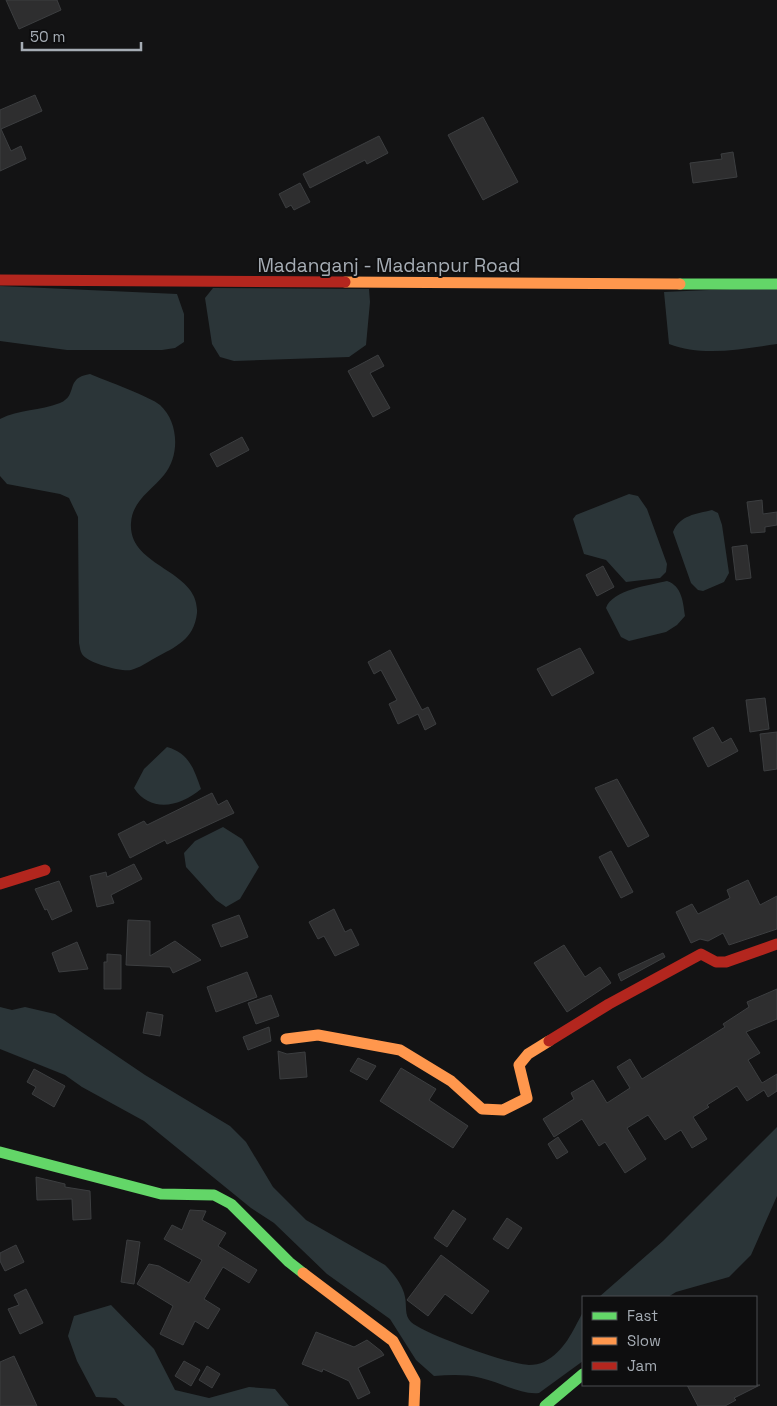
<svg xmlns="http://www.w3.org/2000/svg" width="777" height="1406" viewBox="0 0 777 1406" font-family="'Space Grotesk',sans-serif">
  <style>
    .water { fill: #2b3538 }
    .building { fill: #2e2e2f; stroke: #3c3e40 }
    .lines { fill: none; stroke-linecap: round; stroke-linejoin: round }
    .fast { stroke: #63d668; stroke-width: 11 }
    .slow { stroke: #ff974d; stroke-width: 11 }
    .jam { stroke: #b3261e; stroke-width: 11 }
    .labels { text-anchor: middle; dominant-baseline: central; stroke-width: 4; stroke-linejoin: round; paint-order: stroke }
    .street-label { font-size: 19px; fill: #a5acb4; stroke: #0e0e0f }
  </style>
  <rect width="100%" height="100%" fill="#131314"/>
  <path class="water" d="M0,286L177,294L184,314V342L175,348L162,350H67L0,341Z
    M777,287V344C743,349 702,357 669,344L664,292Z
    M213,288L369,289L370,302L366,345L349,357L234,361L220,357L212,344L205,298Z
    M90,374C104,380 151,397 160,405C179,422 180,456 164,475C152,490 132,501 131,523C128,568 200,569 197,613C194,640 175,647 155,658C148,662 139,668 131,670C122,672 87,663 82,654C80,651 80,647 79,643L78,517L69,498L60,494L7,484L0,476V419C19,409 40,411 60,403C79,395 64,378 90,374Z
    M629,494L638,496L647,509L667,564L666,572L660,578L626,582L606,560L584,554L573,519L576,515Z
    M712,510L718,513L722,525L729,573L724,582L703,591L698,590L691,583L673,532C680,515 696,514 712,510Z
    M667,581C682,586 683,602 685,616L677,625L666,632L629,641L621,637L606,608C612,590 650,585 667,581Z
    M167,747C189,753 194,769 201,789C181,806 151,814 134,788L144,769Z
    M223,827L242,839L259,867L240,899L226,907L216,900L186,867L184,853L195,841Z
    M0,1007L12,1010L25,1007L55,1014L145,1075L230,1126L246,1142L273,1187L306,1220L385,1265C393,1273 403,1285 405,1297C407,1306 404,1315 411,1322C424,1334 511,1365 529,1365C534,1365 540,1364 544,1362C565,1351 572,1332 583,1312V1361L539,1393C520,1395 500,1382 481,1378C465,1374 450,1375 434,1376L416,1360L390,1319L327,1274L274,1223L251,1208L144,1121L82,1087L65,1075L0,1049Z
    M777,1127V1196L751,1255L729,1277L676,1292L668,1297H599L663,1241Z
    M111,1305L154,1349L175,1390L209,1398L249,1387L275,1389L289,1406H125L116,1398L96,1397L77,1361L68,1336L74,1316Z"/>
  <path class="building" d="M6,0H57L61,10L19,29Z
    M35,95L42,111L1,129L11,151L21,146L26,159L0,171V110Z
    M483,117L518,182L483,200L448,135Z
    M379,136L388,153L367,164L365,160L310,188L303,174Z
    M733,152L737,177L693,183L690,163L722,159L721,154Z
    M300,183L310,202L294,210L291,205L286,208L279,194Z
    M378,355L384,366L370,373L390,408L373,417L348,371Z
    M242,437L249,450L217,467L210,454Z
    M762,500L763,514L777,512V525L765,527V532L751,533L747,502Z
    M747,545L751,578L736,580L732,547Z
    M603,566L614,587L597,596L586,575Z
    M580,648L594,673L552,696L537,669Z
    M390,650L422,710L428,707L436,724L425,730L418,714L398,724L389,704L397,700L381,670L374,674L368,662Z
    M765,698L769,729L750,732L746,700Z
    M713,727L722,743L731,738L738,751L708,767L693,738Z
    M777,732V769L764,771L760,734Z
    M617,779L649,836L628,847L595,788Z
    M212,793L218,805L227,800L234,813L167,844L165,840L130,858L118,834L144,821L147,825Z
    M611,851L633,892L621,898L599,857Z
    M134,864L142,879L111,895L114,903L97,907L90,876L106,872L107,877Z
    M748,880L760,905L777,896V929L729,945L723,933L708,941L700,939L691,943L676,912L692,904L698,914L730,898L727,890Z
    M59,881L72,911L52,920L47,909L45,910L35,889Z
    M334,909L345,932L351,929L359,945L335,956L324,936L318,939L309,922Z
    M239,915L248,937L221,947L212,925Z
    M128,920L150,921V956L175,941L201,960L173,973L170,967L126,965Z
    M77,942L88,969L59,972L52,953Z
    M564,945L585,977L600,967L611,983L567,1012L534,963Z
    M663,953L665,957L621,981L618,974Z
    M107,954L121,955V989H104V962H107Z
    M247,972L257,997L216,1012L207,987Z
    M777,989V1019L746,1032L760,1053L748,1060L762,1083L777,1074V1091L768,1097L764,1090L747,1101L737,1086L707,1105L709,1107L693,1117L707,1139L692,1148L681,1130L665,1140L648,1115L627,1128L646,1159L625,1173L605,1142L599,1146L582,1119L554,1137L543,1119L574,1099L571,1093L593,1080L607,1103L630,1088L617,1067L630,1059L642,1079L725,1027L723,1024L749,1007L747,1002Z
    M271,995L279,1016L256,1024L248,1003Z
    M147,1012L163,1015L160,1036L143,1033Z
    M269,1027L271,1041L248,1050L243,1037Z
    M278,1051L287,1054L305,1052L307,1077L280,1079Z
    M358,1058L376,1066L367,1080L350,1071Z
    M401,1068L436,1089L429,1100L468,1126L453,1148L380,1101Z
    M34,1069L65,1086L54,1107L32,1094L36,1087L27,1082Z
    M558,1137L568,1152L557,1159L548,1144Z
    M36,1177L65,1184V1187L90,1191L91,1219L73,1220L72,1199L37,1200Z
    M190,1210L206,1211L202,1220L226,1233L218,1246L257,1270L249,1283L223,1267L204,1299L220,1309L208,1329L195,1321L183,1345L160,1334L173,1306L137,1284L149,1264L159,1266L189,1283L202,1260L164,1239L172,1225L182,1230Z
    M453,1210L466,1219L447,1247L434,1238Z
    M507,1218L522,1228L508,1249L493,1239Z
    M127,1240L140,1242L134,1284L121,1282Z
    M16,1245L24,1262L5,1271L0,1261V1253Z
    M441,1255L489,1291L472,1314L445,1294L428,1316L407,1300Z
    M26,1289L43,1323L20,1334L8,1309L19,1305L14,1295Z
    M316,1332L354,1347L367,1340L381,1351L384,1355L358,1368L370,1393L358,1399L349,1381L323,1369L322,1372L302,1364Z
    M14,1356L37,1406H0V1362Z
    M184,1361L200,1370L191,1386L175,1376Z
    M207,1366L220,1374L212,1388L199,1380Z
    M687,1385H760L734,1398L736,1400L725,1406H698Z"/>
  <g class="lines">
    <path class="fast" d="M680,284H777
      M0,1152L161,1194L214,1195L231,1204L289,1262L303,1273
      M545,1406L583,1374"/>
    <path class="slow" d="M345,282L680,284
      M286,1039L318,1035L400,1050L451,1081L482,1109L503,1110L527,1098L519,1065L528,1054L549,1041
      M303,1273L393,1341L415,1381L414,1406"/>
    <path class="jam" d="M0,280L345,282
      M0,884L45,870
      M549,1041L609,1004L701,954L716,962H726L777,944"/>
  </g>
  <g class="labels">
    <g class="street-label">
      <text x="389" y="265">Madanganj - Madanpur Road</text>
    </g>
  </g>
  <rect x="582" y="1296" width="175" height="90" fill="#0e0e0f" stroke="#4a4d51"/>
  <rect x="592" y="1312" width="25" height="8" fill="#63d668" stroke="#4a4d51"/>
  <text x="627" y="1321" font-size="15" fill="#a5acb4">Fast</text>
  <rect x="592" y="1337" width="25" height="8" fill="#ff974d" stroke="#4a4d51"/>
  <text x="627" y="1346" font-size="15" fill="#a5acb4">Slow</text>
  <rect x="592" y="1362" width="25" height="8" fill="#b3261e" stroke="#4a4d51"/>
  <text x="627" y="1371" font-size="15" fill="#a5acb4">Jam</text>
  <path d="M22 42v8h119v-8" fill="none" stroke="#a5acb4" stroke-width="2.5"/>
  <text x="30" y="42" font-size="15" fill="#a5acb4" stroke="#0e0e0f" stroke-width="4" paint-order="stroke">50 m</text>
</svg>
